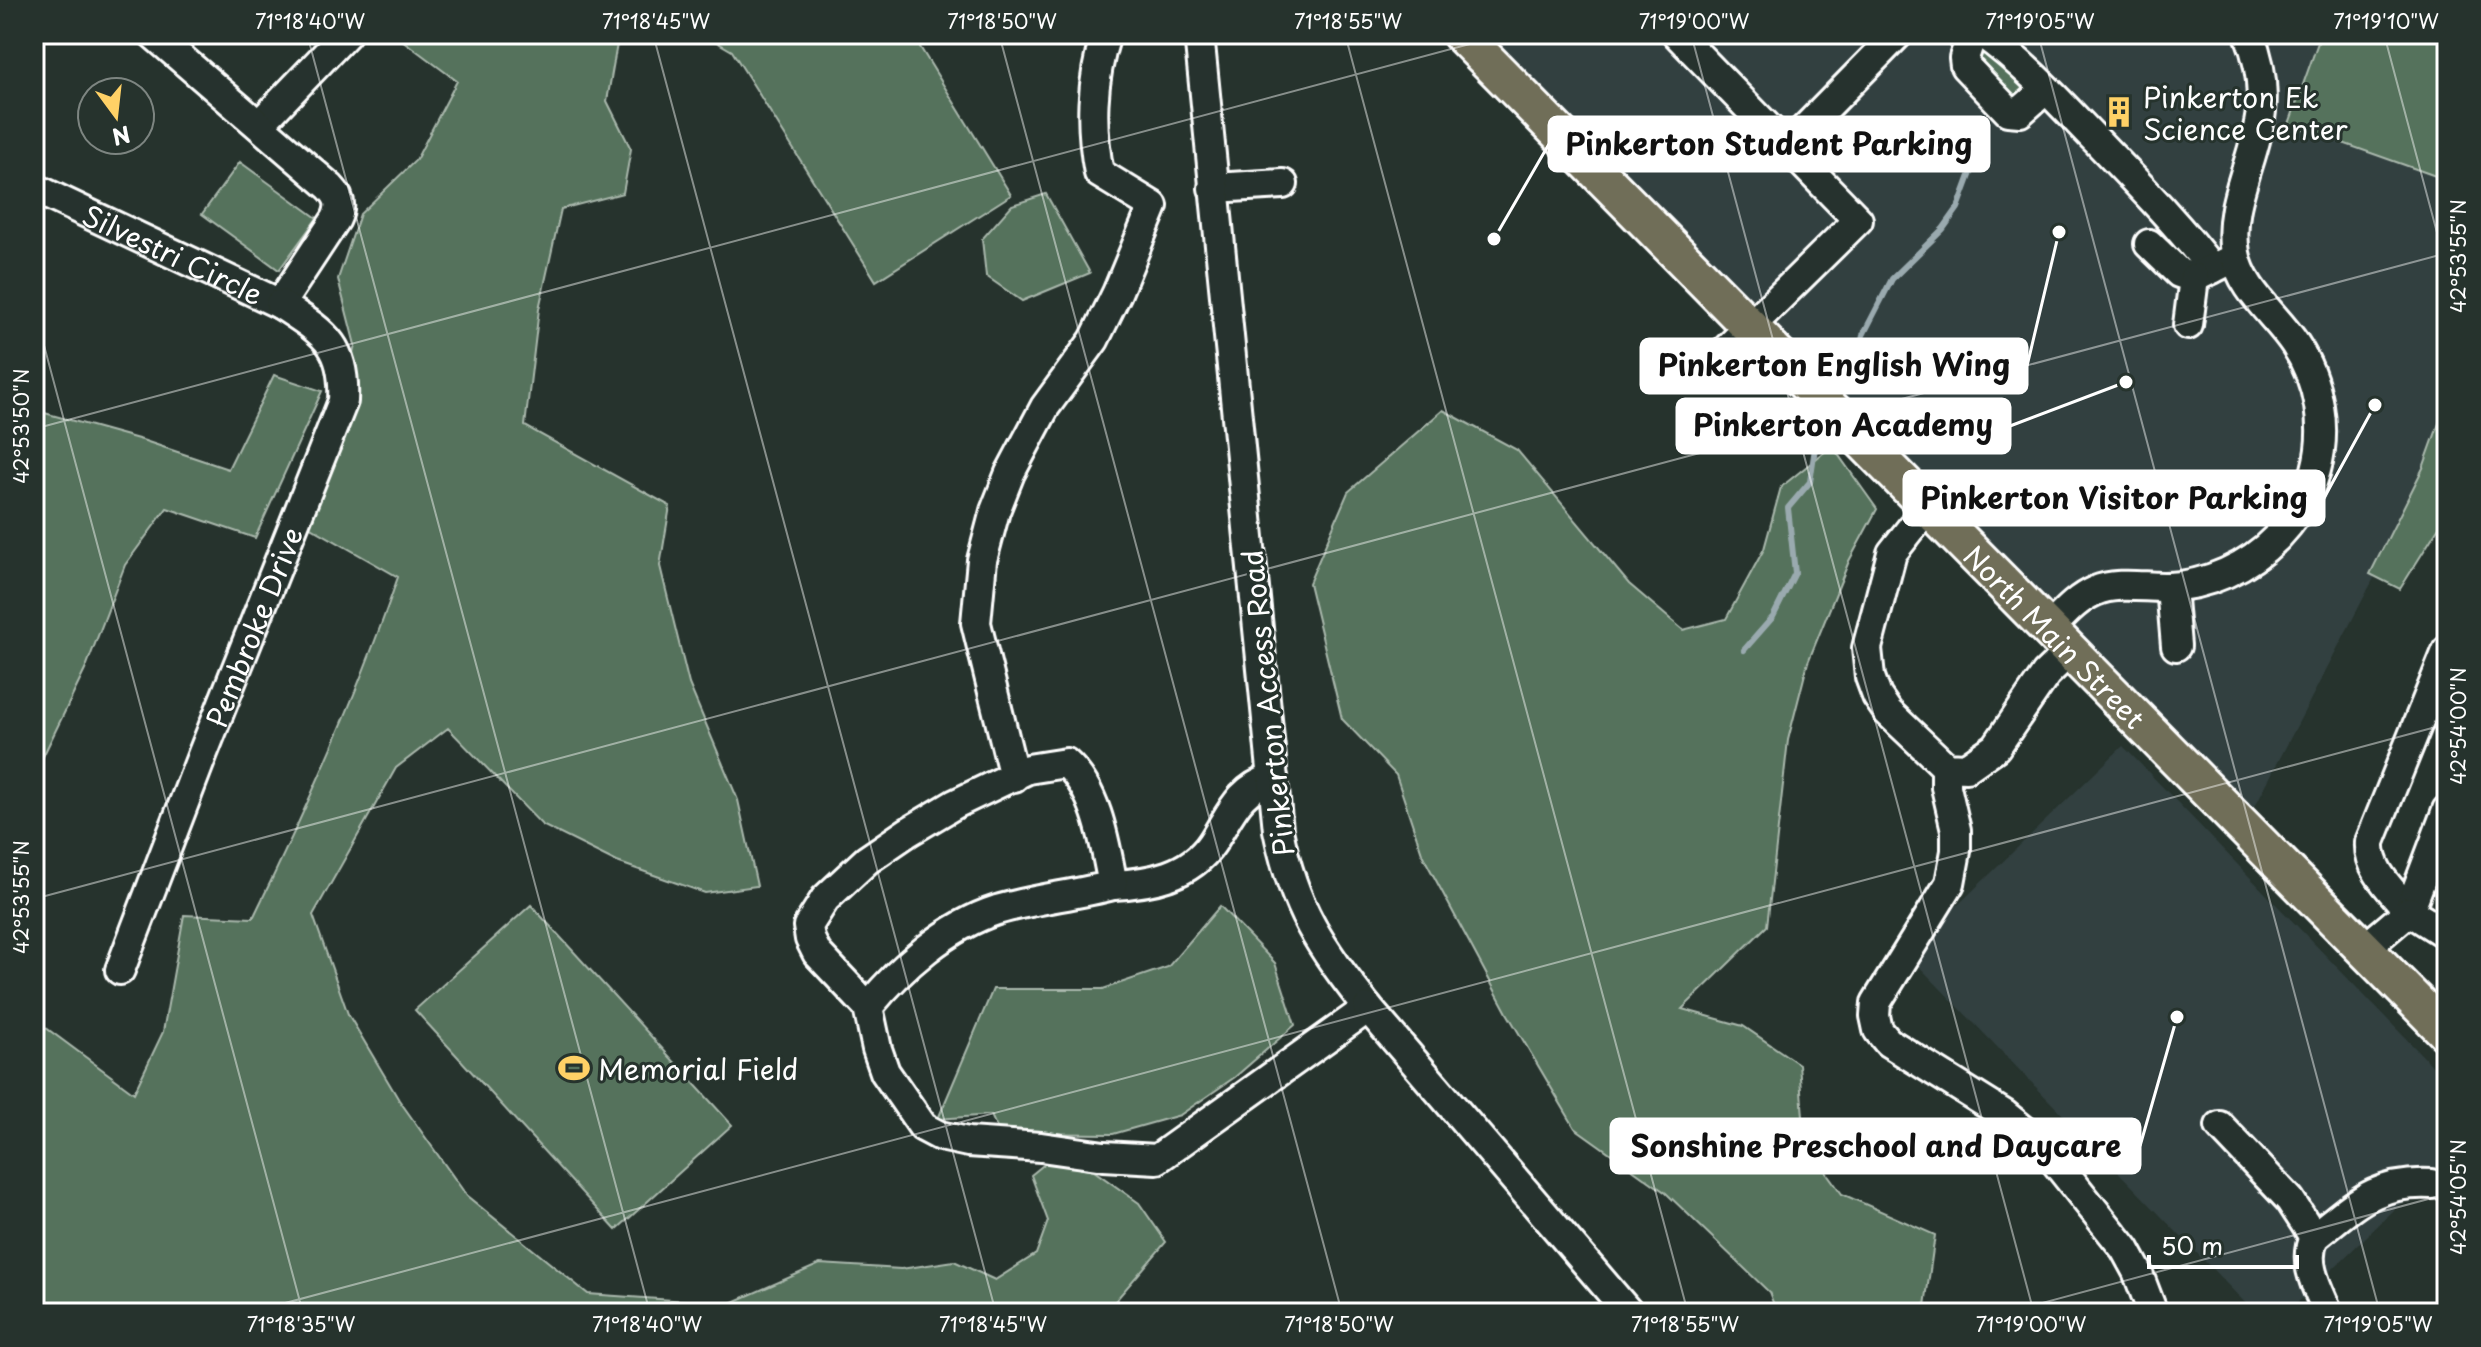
<svg xmlns="http://www.w3.org/2000/svg" width="2481" height="1347" viewBox="0 0 2481 1347" font-family="'Playpen Sans',sans-serif">
  <style>
    .built { fill: #324040 }
    .green { fill: #54725b; stroke: #aab8ad; stroke-width: 2 }
    .lines { fill: none; stroke-linecap: round; stroke-linejoin: round }
    .stream { stroke: #9aaaaf; stroke-width: 6 }
    .minor-casing { stroke: #fff; stroke-width: 34 }
    .major-casing { stroke: #fff; stroke-width: 42 }
    .minor { stroke: #26332d; stroke-width: 28 }
    .major { stroke: #706e59; stroke-width: 36 }
    .ticks { fill: none; stroke: #fff; stroke-width: 2; stroke-opacity: 0.45 }
    .labels { text-anchor: middle; dominant-baseline: central; stroke-width: 6; stroke-linejoin: round; paint-order: stroke }
    .poi-label { font-size: 28px; fill: #fff; stroke: #26332d; text-anchor: start }
    .street-label { font-size: 28px; fill: #fff; stroke: #26332d }
    .leader { fill: none; stroke: #fff; stroke-width: 3 }
    .callout-dot { fill: #fff; stroke: #26332d; stroke-width: 3 }
    .callout { fill: #fff; stroke: #fff; stroke-width: 3 }
    .callout-label { font-size: 30px; text-anchor: middle; font-weight: bold; fill: #111 }
    .neatline { fill: none; stroke: #fff; stroke-width: 3 }
    .ticks-label { font-size: 20px; text-anchor: middle; fill: #fff }
  </style>
  <rect width="100%" height="100%" fill="#26332d"/>
  <filter id="ink" filterUnits="userSpaceOnUse"><feTurbulence type="fractalNoise" baseFrequency=".0125" numOctaves="2"/><feDisplacementMap in="SourceGraphic" scale="16" xChannelSelector="R" yChannelSelector="G"/><feConvolveMatrix kernelMatrix="1 2 1 2 8 2 1 2 1" color-interpolation-filters="sRGB"/></filter>
  <g filter="url(#ink)">
    <path class="built" d="M1465,34H2447V438L2244,827Z
      M2123,746L2447,1081V1159L2287,1313H2255L1907,954Z"/>
    <path class="green" d="M394,34H616L617,44L607,101L631,149L623,193L561,209L539,309L525,426L670,506L660,566L689,684L738,800L757,886L705,893L617,862L542,825L448,728L396,768L313,915L348,1014L399,1100L467,1196L588,1294L729,1304L820,1264L901,1269L954,1261L995,1280L1036,1254L1048,1221L1031,1175L1047,1162L1094,1171L1139,1203L1166,1242L1105,1313H34V1019L134,1093L163,1032L184,915L253,918C308,806 358,694 398,577L307,525L355,345L338,279L360,214L416,160L457,81Z
      M708,34H912L1011,195L876,281L732,51L715,41Z
      M2321,34H2447V180L2289,124Z
      M1979,52H1984L2030,88L2019,104L1974,55Z
      M240,162L317,218L279,270L202,214Z
      M1046,194L1090,273L1022,301L986,276L982,239L1012,205Z
      M274,375L322,391L255,538L167,508L125,565L85,670L34,775V410L142,440L228,469Z
      M2447,401V514L2400,589L2370,574L2423,468Z
      M1443,410L1517,450L1629,584L1683,630L1726,619L1764,549L1781,487L1832,446L1877,509L1849,561L1808,662L1788,740L1767,926L1682,1009L1743,1026L1799,1064L1805,1143L1842,1194L1935,1235L1924,1313H1777L1769,1292L1666,1193L1575,1128L1507,1013L1423,856L1396,775L1342,719L1309,583L1348,492Z
      M531,905L732,1125L616,1230L415,1010Z
      M1220,906L1275,963L1295,1025L1235,1077L1180,1115L1113,1134L999,1133L991,1115L938,1119L993,989H1103L1168,967Z
      M1358,1304L1418,1313H1278Z"/>
    <g class="lines">
      <path class="stream" d="M1864,371L1860,352L1863,335L1892,279L1943,229L1958,208L1971,173
        M1744,650L1773,617L1795,573L1788,508L1810,482L1815,448"/>
      <defs>
        <g id="minor">
          <path d="M1677,34L1858,220L1722,354"/>
          <path d="M1972,34L1964,58L1965,66L2008,111L2020,112L2046,89"/>
          <path d="M1983,34C2025,64 2060,103 2096,140C2136,182 2177,223 2212,269"/>
          <path d="M259,125L346,34"/>
          <path d="M1786,148L1898,34"/>
          <path id="s1" d="M34,188L280,304L336,219C342,206 340,197 330,187L153,34"/>
          <path d="M1213,188L1283,184"/>
          <path d="M2149,244L2179,273L2194,278L2228,261"/>
          <path d="M2188,325L2194,278"/>
          <path d="M1928,507L1892,553L1867,648L1870,677L1877,696L1888,712L1946,767L1966,768L1996,747L2046,674L2070,651"/>
          <path d="M2171,587L2176,646"/>
          <path d="M2049,629C2063,615 2076,599 2095,591C2122,580 2152,590 2180,586C2267,574 2334,496 2319,406C2315,383 2307,362 2295,344C2276,315 2241,290 2235,253C2226,204 2256,159 2261,111C2264,84 2259,59 2249,34"/>
          <path d="M1946,767V787L1956,830V851L1950,883L1876,1003L1875,1016L1878,1030L1888,1042L2005,1115L2042,1145L2125,1249L2137,1271L2153,1313"/>
          <path d="M1014,777L976,623L982,560L995,511L1010,473L1045,407L1094,340L1117,293L1153,206L1099,173C1090,125 1091,82 1106,34"/>
          <path d="M1113,885C1150,883 1190,876 1212,843C1231,814 1237,790 1273,778"/>
          <path d="M2409,911C2392,890 2368,870 2370,842L2447,651"/>
          <path d="M2409,911L2447,810"/>
          <path d="M2364,949L2409,911L2447,935"/>
          <path id="s2" d="M120,970L203,753L343,401C346,344 324,333 280,304"/>
          <path d="M868,1007C901,967 947,926 997,910C1035,899 1075,895 1113,885C1105,845 1098,792 1066,763L1028,769L955,804L908,832L867,860L825,899L808,926L810,939L817,953L868,1007L877,1049L885,1072L923,1127L940,1136L968,1142L1041,1147L1104,1156L1157,1159L1368,1008C1319,945 1294,909 1278,830L1199,34"/>
          <path d="M1368,1008L1629,1313"/>
          <path d="M2220,1126L2290,1200L2314,1237"/>
          <path d="M2328,1313C2318,1289 2302,1263 2314,1237C2356,1204 2375,1181 2432,1184"/>
        </g>
        <g id="major">
          <path id="s3" d="M1461,34L2447,1033"/>
        </g>
      </defs>
      <use href="#minor" class="minor-casing"/>
      <use href="#major" class="major-casing"/>
      <use href="#minor" class="minor"/>
      <use href="#major" class="major"/>
    </g>
  </g>
  <path class="ticks" d="M307,34L650,1313M653,34L996,1313M999,34L1342,1313M1345,34L1688,1313M1691,34L2034,1313M2038,34L2380,1313M2384,34L2447,270M34,308L303,1313M34,429L1507,34M34,899L2447,253M248,1313L2447,724M2005,1313L2447,1194"/>
  <defs>
    <symbol id="building-bare" viewBox="-9 -9 18 18"><path d="M-4-6H4V6H1V3H-1V6H-4ZM-2.5-4.3h1.7v1.8h-1.7ZM.8-4.3h1.7v1.8H.8ZM-2.5-1h1.7V.8h-1.7ZM.8-1h1.7V.8H.8Z" fill="#ffd166" stroke="#26332d" stroke-width="2.5" paint-order="stroke"/></symbol>
    <symbol id="stadium-bare" viewBox="-9 -9 18 18"><path d="M0-5a6.5 5 0 1 0 0 10a6.5 5 0 1 0 0-10ZM-3.5-1.8h7v3.6h-7Z" fill="#ffd166" stroke="#26332d" stroke-width="2.5" paint-order="stroke"/></symbol>
  </defs>
  <g fill-rule="evenodd">
    <use href="#building-bare" x="2097" y="90" width="44" height="44"/>
    <use href="#stadium-bare" x="552" y="1046" width="44" height="44"/>
  </g>
  <g class="labels">
    <g class="poi-label">
      <text x="2143" y="96">Pinkerton Ek<tspan x="2143" dy="32">Science Center</tspan></text>
      <text x="598" y="1068">Memorial Field</text>
    </g>
    <g class="street-label">
      <text stroke="none"><textPath href="#s1" startOffset="154">Silvestri Circle</textPath></text>
      <text stroke="none"><textPath href="#s2" startOffset="368">Pembroke Drive</textPath></text>
      <text stroke="none"><textPath href="#s3" startOffset="846">North Main Street</textPath></text>
      <text transform="translate(1267 703) rotate(-96)">Pinkerton Access Road</text>
    </g>
  </g>
  <path class="leader" d="M1494 239L1549 144M2059 232L2027 366M2126 382L2010 426M2375 405L2324 498M2177 1017L2140 1146"/>
  <g class="callout-dot">
    <circle cx="1494" cy="239" r="8"/>
    <circle cx="2059" cy="232" r="8"/>
    <circle cx="2126" cy="382" r="8"/>
    <circle cx="2375" cy="405" r="8"/>
    <circle cx="2177" cy="1017" r="8"/>
  </g>
  <g class="callout">
    <rect x="1549" y="117" width="440" height="54" rx="8"/>
    <rect x="1641" y="339" width="386" height="54" rx="8"/>
    <rect x="1677" y="399" width="333" height="54" rx="8"/>
    <rect x="1904" y="471" width="420" height="54" rx="8"/>
    <rect x="1611" y="1119" width="529" height="54" rx="8"/>
  </g>
  <g class="callout-label">
    <text x="1769" y="155">Pinkerton Student Parking</text>
    <text x="1834" y="376">Pinkerton English Wing</text>
    <text x="1843" y="436">Pinkerton Academy</text>
    <text x="2114" y="509">Pinkerton Visitor Parking</text>
    <text x="1876" y="1157">Sonshine Preschool and Daycare</text>
  </g>
  <rect width="2481" height="1347" fill="none" stroke="#26332d" stroke-width="88"/>
  <g transform="translate(116 116) rotate(165)"><circle r="38" fill="#26332d" stroke="#7d8581" stroke-width="2"/>
  <path d="M0-6L14 30L0 20L-14 30Z" fill="#ffd166"/>
  <text y="-12" font-size="22" font-weight="bold" text-anchor="middle" fill="#ffffff">N</text>
  </g>
  <path d="M2149 1255v12h148v-12" fill="none" stroke="#ffffff" stroke-width="4"/>
  <text x="2161" y="1255" font-size="24" fill="#ffffff" stroke="#26332d" stroke-width="6" paint-order="stroke">50 m</text>
  <rect x="44" y="44" width="2393" height="1259" class="neatline"/>
  <g class="ticks-label">
    <text x="310" y="29">71°18'40"W</text>
    <text x="656" y="29">71°18'45"W</text>
    <text x="1002" y="29">71°18'50"W</text>
    <text x="1348" y="29">71°18'55"W</text>
    <text x="1694" y="29">71°19'00"W</text>
    <text x="2040" y="29">71°19'05"W</text>
    <text x="2386" y="29">71°19'10"W</text>
    <text transform="translate(2459 256) rotate(-90)" y="7">42°53'55"N</text>
    <text transform="translate(22 426) rotate(-90)" y="7">42°53'50"N</text>
    <text transform="translate(2459 726) rotate(-90)" y="7">42°54'00"N</text>
    <text transform="translate(22 897) rotate(-90)" y="7">42°53'55"N</text>
    <text transform="translate(2459 1197) rotate(-90)" y="7">42°54'05"N</text>
    <text x="301" y="1332">71°18'35"W</text>
    <text x="647" y="1332">71°18'40"W</text>
    <text x="993" y="1332">71°18'45"W</text>
    <text x="1339" y="1332">71°18'50"W</text>
    <text x="1685" y="1332">71°18'55"W</text>
    <text x="2031" y="1332">71°19'00"W</text>
    <text x="2378" y="1332">71°19'05"W</text>
  </g>
</svg>
